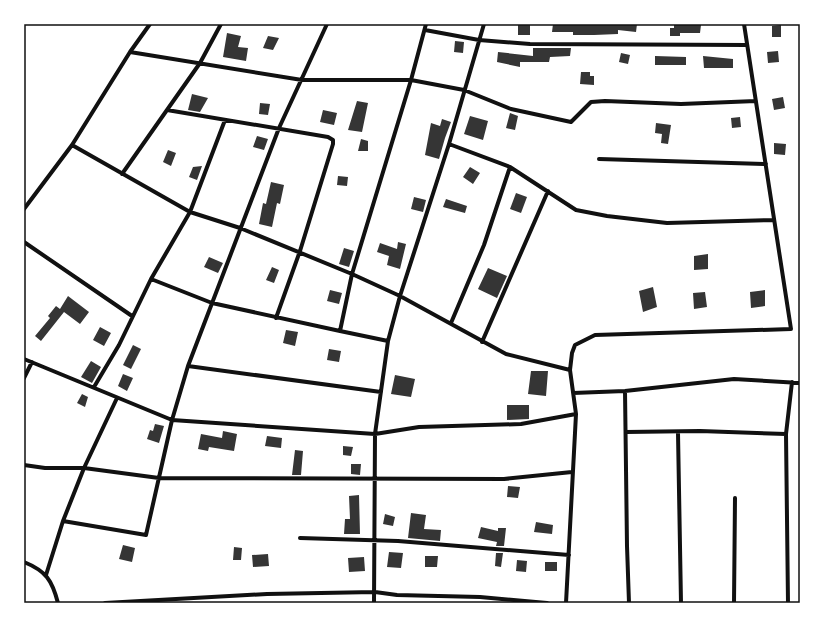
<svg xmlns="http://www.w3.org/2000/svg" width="824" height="627" viewBox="0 0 824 627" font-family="Karla,sans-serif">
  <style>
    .building { fill: #353535 }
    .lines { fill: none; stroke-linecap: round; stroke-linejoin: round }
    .minor { stroke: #111; stroke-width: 4 }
    .neatline { fill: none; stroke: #111; stroke-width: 1.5 }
  </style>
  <rect width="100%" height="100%" fill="#fff"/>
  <path class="building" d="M518,24H530V35H518Z
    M553,24H637L636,32L618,30V34L594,35H573V32H552Z
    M674,24L701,25L700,33H680V36H670V28H674Z
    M781,25V37H772V26Z
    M227,33L241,36L238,47L248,48L246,61L223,57Z
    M268,36L279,38L273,50L263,48Z
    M455,41L464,42L463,53L454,52Z
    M533,48H571L570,56L550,57L549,62H520V67L497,62L498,52L533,56Z
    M778,51L779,62L768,63L767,52Z
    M621,53L630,55L628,64L619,62Z
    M655,56L686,57V65H655Z
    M703,56L733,59V68H704Z
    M581,72H590V76H594V85L580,84Z
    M192,94L208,98L200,112L188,110Z
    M783,97L785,108L774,110L772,99Z
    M357,101L368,103L362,132L348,130Z
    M260,103L270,104L268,115L259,114Z
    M323,110L337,113L334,125L320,122Z
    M510,113L518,116L515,130L506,128Z
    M470,116L488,121L483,140L464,134Z
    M740,117L741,127L732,128L731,118Z
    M442,119L451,122L445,138L439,159L425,155L431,123L440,126Z
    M656,123L671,125L668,144L661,143L662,134L655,133Z
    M257,136L268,139L264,150L253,147Z
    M361,139L368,141V151H358Z
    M774,143L786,144L785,155L774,154Z
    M168,150L176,153L171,166L163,162Z
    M202,166L197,180L189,177L193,167Z
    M470,167L480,173L473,184L463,177Z
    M338,176L348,177L347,186L337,185Z
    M271,182L284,185L280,204L277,203L272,227L259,224L263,203L266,204Z
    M516,193L527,197L521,213L510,209Z
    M414,197L426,200L423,212L411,209Z
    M446,199L467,206L465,213L443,207Z
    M398,242L406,244L400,269L387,265L389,256L377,252L380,243L397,249Z
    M344,248L354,251L349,267L339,264Z
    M708,254V269L694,270V256Z
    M209,257L223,263L218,273L204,267Z
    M272,267L279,270L274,283L266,280Z
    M488,268L507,276L497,298L478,289Z
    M653,287L657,307L643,312L639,291Z
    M330,290L342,293L339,304L327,301Z
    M765,290V306L751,308L750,292Z
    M705,292L707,307L694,309L693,293Z
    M68,296L89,312L80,324L64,312L41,341L35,336L50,318L48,316L56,306L60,309Z
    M100,327L111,333L104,346L93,340Z
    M286,330L298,332L295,346L283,343Z
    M133,345L141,349L131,369L123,365Z
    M329,349L341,351L339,362L327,360Z
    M91,361L101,367L92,383L81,377Z
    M531,371H548L546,396L528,394Z
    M123,374L133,378L127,391L118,386Z
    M395,375L415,379L411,397L391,394Z
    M82,394L88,397L85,407L77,403Z
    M507,405H529V419L507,420Z
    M155,424L164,426L159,443L147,439L150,430L153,431Z
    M223,431L237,434L234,451L209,447L208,451L198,449L201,434L222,438Z
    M267,436L282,438L281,448L265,446Z
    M343,446L353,447L351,456L343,455Z
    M295,450L303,451L301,475H292Z
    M351,464H361L360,475L351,474Z
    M508,486L520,487L518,498L507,497Z
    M359,495L360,534H344L345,519H350L349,496Z
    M411,513L426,515L424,529L441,530L440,541L408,538Z
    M385,514L395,517L393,526L383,524Z
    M536,522L553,525L552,534L534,532Z
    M481,527L498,531V528H506L504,546H496L497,542L478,538Z
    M123,545L135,548L132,562L119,559Z
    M234,547L242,548L241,560H233Z
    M389,552L403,553L401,568L387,567Z
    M496,553H503L501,567L495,566Z
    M268,554L269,566L253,567L252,555Z
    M425,556H438L437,567H425Z
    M364,557L365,571L349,572L348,558Z
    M517,560L527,561L526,572L516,571Z
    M545,562H557V571H545Z"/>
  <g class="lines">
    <path class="minor" d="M425,30L479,40L530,44L747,45
      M130,52L302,80H411L464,90L511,109L571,122L591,102L605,101L681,104L756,101
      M167,110L328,137L333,140V144L300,251L276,318
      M449,144L510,167L576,210L607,216L667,223L774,220
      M72,145L190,212L240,228L352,274L400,296L506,354L570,370
      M599,159L766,164
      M122,174L200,63L221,24
      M24,209L72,145L130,52L150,24
      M24,242L132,316
      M151,279L212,303L340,331L352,274L411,80L426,24
      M451,323L484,245L510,167
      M340,331L388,341
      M482,342L548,191
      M24,359L172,420L375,434L419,427L521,424L576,414
      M188,366L381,392
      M24,378L32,362
      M94,387L119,345L151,279L190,212L225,120
      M625,391L627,546L629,603
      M573,393L625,391L734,379L800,383
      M626,432L700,431L786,434
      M678,433L681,603
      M24,465L45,468H84L159,478L504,479L572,472
      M63,521L146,535L172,420L188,366L279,128L327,24
      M300,538L398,541L569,555
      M24,562C46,571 52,580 58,603
      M46,575L63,521L84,468L117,398
      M105,603L267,594L375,592L397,595L480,597L547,603
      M374,603L375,434L388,341L400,296L449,144L484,24
      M566,603L576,414L570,370L572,353L575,345L595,335L791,329L744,24
      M734,603L735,498
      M788,603L786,434L792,382"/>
  </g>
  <rect width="824" height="627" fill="none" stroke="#ffffff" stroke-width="50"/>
  <rect x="25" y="25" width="774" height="577" class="neatline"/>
</svg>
